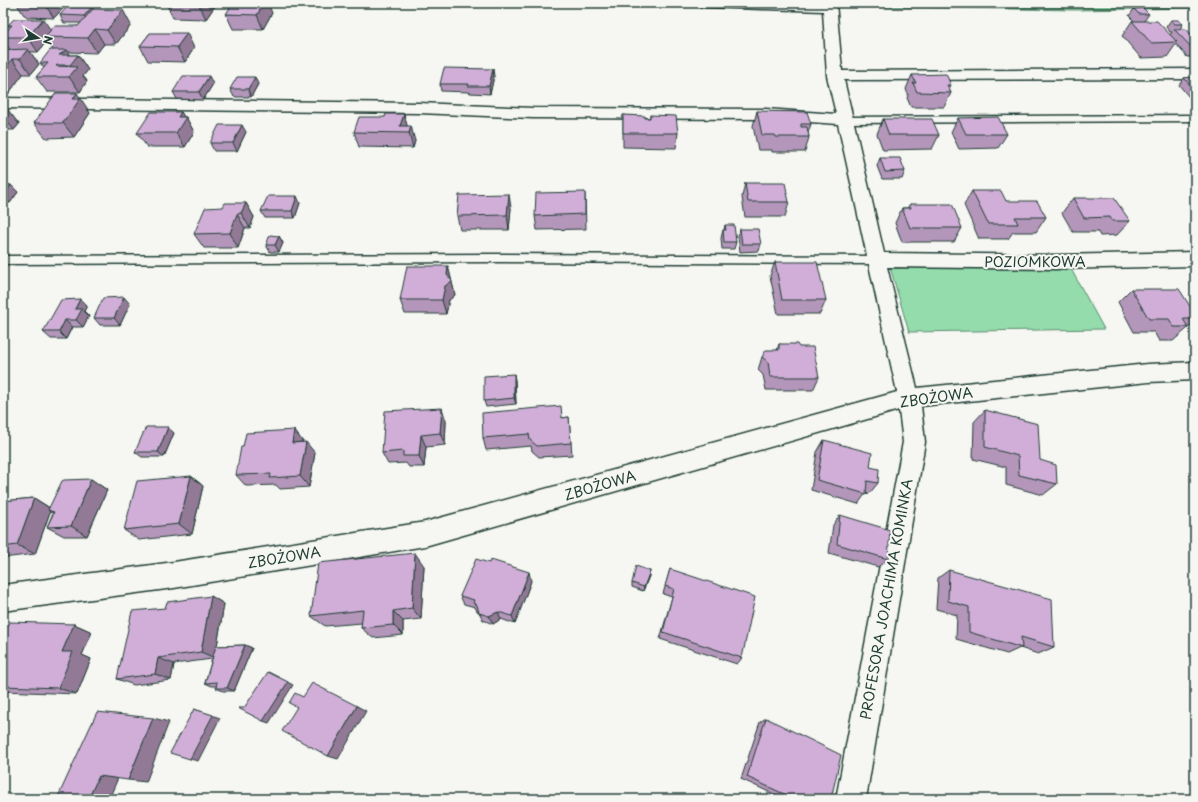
<svg xmlns="http://www.w3.org/2000/svg" width="1198" height="802" viewBox="0 0 1198 802" font-family="'Playpen Sans',sans-serif">
  <style>
    .green { fill: #94dcab; stroke: #5a8c70 }
    .lines { fill: none; stroke-linecap: round; stroke-linejoin: round }
    .service-casing { stroke: #1f3d34; stroke-width: 3 }
    .minor-casing { stroke: #1f3d34; stroke-width: 3 }
    .service { fill: #f6f6f2; fill-rule: evenodd }
    .minor { fill: #f6f6f2; fill-rule: evenodd }
    .wall { fill: #b496ba; stroke: #1f3d34 }
    .shaded-wall { fill: #927a97; stroke: #1f3d34 }
    .building { fill: #d1aed8; stroke: #1f3d34 }
    .labels { text-anchor: middle; dominant-baseline: central; stroke-width: 4; stroke-linejoin: round; paint-order: stroke }
    .street-label { font-size: 14px; fill: #1f3d34; stroke: #f6f6f2 }
  </style>
  <rect width="100%" height="100%" fill="#f6f6f2"/>
  <filter id="ink" filterUnits="userSpaceOnUse"><feTurbulence type="fractalNoise" baseFrequency=".025" numOctaves="2"/><feDisplacementMap in="SourceGraphic" scale="8" xChannelSelector="R" yChannelSelector="G"/><feConvolveMatrix kernelMatrix="1 2 1 2 8 2 1 2 1" color-interpolation-filters="sRGB"/></filter>
  <g filter="url(#ink)">
    <path class="green" d="M838,3H1195V8L1075,10L839,6Z
      M890,267L1071,269L1104,329L909,332Z"/>
    <g class="lines">
      <defs>
        <path id="service" d="M1195,115V121L844,123L839,120L844,117Z
          M491,254L876,256L880,257L882,260L880,263L876,264L491,262L3,264V256Z"/>
        <path id="minor" d="M698,3H836L842,71L1195,69V79L844,80L884,253L1056,255L1195,252V266L1056,269L887,267L917,388L1148,364L1195,362V380L1148,382L921,406L925,442L866,799H836L903,442L899,410L425,546L174,588L3,611V585L174,562L425,522L897,392L838,124L766,119L533,118L419,113L3,108V98L419,103L533,108L766,109L836,114L827,76L823,11L705,7L700,6Z"/>
      </defs>
      <use href="#service" class="service-casing"/>
      <use href="#minor" class="minor-casing"/>
      <use href="#service" class="service"/>
      <use href="#minor" class="minor"/>
    </g>
    <path class="wall" d="M16,3H68L54,18L27,17L25,15H24Z
      M166,3H217L206,19L173,18Z
      M92,7L93,9L131,25L116,44H104L97,53L68,52L70,55H78L88,70L83,76L87,81L80,92H47L36,77L44,68L40,63L53,50L47,41L38,52H30L39,64L31,74H23L6,97H3V50L10,49L3,40V35L10,28L8,25L14,19L51,30L78,26L81,23H64L60,15Z
      M1134,9L1149,14L1144,21L1170,35L1172,32H1170L1166,27L1171,20L1183,24L1180,29L1195,38V57H1187L1176,44L1167,57L1141,58L1122,36L1132,21H1134L1129,16Z
      M272,13L263,29H233L226,14Z
      M150,33L194,48L185,62L148,61L140,46Z
      M912,75L951,85L949,89L951,93L944,107H911L907,98L908,95L906,89Z
      M494,76L490,94L470,93L469,92L441,91L440,84Z
      M1195,77V103H1194L1179,85L1184,78Z
      M213,84L203,100L177,99L173,92Z
      M258,84L251,97H234L230,89Z
      M87,108V109L90,113L74,137L46,138L34,123Z
      M3,109H7L19,124L14,130H5L3,133Z
      M757,111L811,124L808,133L809,137L805,152H772V150H758L753,126Z
      M181,112L184,117H186L194,132L185,147H147L137,133Z
      M404,114L407,126L415,141L413,148L359,147L354,132L385,117Z
      M623,115L650,118V115L678,133L676,148L623,147Z
      M958,118L1007,134L998,148L959,149L951,132Z
      M883,119L939,135L932,149L883,150L877,134Z
      M246,132L237,151H214L210,143Z
      M880,158L905,171L902,179H882L877,166Z
      M745,183L789,202L785,217H745L742,197Z
      M3,185H11L18,192L10,203H3Z
      M972,191L1006,201L1046,217L1036,232H1013L1008,239H979L964,205Z
      M585,192L586,229L537,230L535,216Z
      M1073,198L1130,221L1117,235L1100,236L1098,232H1073L1062,213Z
      M246,203L254,217L250,228H245L238,248H204L194,234L223,207Z
      M300,203L295,218H265L261,211Z
      M910,204L962,228L954,242H902L895,223L902,208H907Z
      M511,208L509,230H460L457,216Z
      M725,225L736,242L734,249H722L721,238L723,230H724Z
      M740,229L761,244L759,251L740,252L738,236Z
      M279,236L283,243L279,252H270L266,245Z
      M775,262L826,300L820,314H778L770,276Z
      M448,266L455,295L449,300L446,314H405L400,300Z
      M1131,289L1195,314V322L1173,341H1159L1154,332H1134L1118,302Z
      M80,299L87,306L84,311L89,316L83,327H72L66,339H51L43,332Z
      M130,304L120,325H100L94,318Z
      M779,344L799,347L819,377L813,390H766L763,375L758,370L762,357L777,350Z
      M514,374L515,381L516,404L486,407L484,401Z
      M985,410L1040,460L1057,484L1043,495L1006,485V467L973,459L974,422Z
      M569,417L572,455L539,457L532,451L531,446L486,450L483,438L562,418Z
      M446,421L445,445L426,447L424,467H409L406,463L388,464L382,453Z
      M168,427L174,433L164,457H142L135,452Z
      M294,430L303,442L315,453L309,487L280,489L276,485L246,486L236,475Z
      M824,440L870,467L878,483L869,494L866,493L858,504L811,490L817,452Z
      M191,476L203,486L192,534L139,540L124,530Z
      M91,479L107,490L87,536H64L47,527L53,513L50,512L35,554L3,558V501L34,498L50,508Z
      M840,515L888,559L878,567L829,553L833,525Z
      M489,563L531,581L515,624L501,619L493,624L483,620L479,612L477,611L475,607L464,604L460,596Z
      M424,566L421,619L403,621V635L373,638L361,628L362,623L325,626L311,616Z
      M670,569L742,658L737,664L660,639L672,597L663,594Z
      M949,570L1054,647L1038,654L1020,648L1007,654L956,639L957,615L936,609L938,578Z
      M650,571L649,576L643,591L632,587V583Z
      M211,596L224,604L217,646L245,645L252,648L234,691H223L216,688L217,686H212L205,683L212,659L174,664L171,680L134,685L117,679L165,608Z
      M74,624L92,632L82,655L91,659L77,694L3,691V637Z
      M766,718L831,799H784L741,779L760,722Z"/>
    <path class="shaded-wall" d="M44,3H68L54,18Z
      M200,3H217L206,19L199,5Z
      M264,3H268L272,13L263,29L257,15Z
      M92,7L97,14L89,23L84,16Z
      M123,10L131,25L116,44L107,30Z
      M43,19L53,33L45,37L47,41L38,52L28,37Z
      M95,29L104,44L97,53L88,38Z
      M187,33L194,48L185,62L177,47Z
      M28,49L39,64L31,74L20,59Z
      M67,50L74,60L78,55L88,70L83,76L87,81L80,92L69,77L74,70L70,65L59,55Z
      M12,59L23,74L6,97L3,92V71Z
      M493,69L494,76L490,94L489,86Z
      M209,76L213,84L203,100L199,92Z
      M255,77L258,84L251,97L248,89Z
      M77,93L87,108V109L90,113L74,137L63,123L73,99Z
      M7,109L19,124L14,130L3,116V114Z
      M181,112L185,118L186,117L194,132L185,147L176,133L178,117Z
      M404,114L408,129L400,126Z
      M242,125L246,132L237,151L233,143Z
      M411,126L415,141L413,148L409,133Z
      M11,185L18,192L10,203L3,196Z
      M509,194L511,208L509,230L507,215Z
      M297,196L300,203L295,218L292,211Z
      M246,203L254,217L250,228L241,213Z
      M237,214L245,228L238,248L230,233Z
      M279,236L283,243L279,252L275,245Z
      M448,266L455,295L449,300L446,314L442,300L447,275Z
      M124,297L130,304L120,325L114,318Z
      M80,299L87,306L84,311L89,316L83,327L76,320L75,309Z
      M65,320L72,327L66,339L59,332Z
      M514,374L515,381L516,404L514,398Z
      M442,408L446,421L445,445L440,433Z
      M168,427L174,433L164,457L158,452Z
      M294,430L303,442L292,443Z
      M421,435L426,447L424,467L419,456Z
      M306,442L315,453L309,487L300,476Z
      M191,476L203,486L192,534L179,524Z
      M91,479L107,490L87,536L71,526Z
      M34,498L51,509L48,510L50,512L35,554L17,545Z
      M415,553L424,566L421,619L412,608Z
      M650,571L649,576L643,591L644,587Z
      M529,572L531,581L515,624L512,616Z
      M211,596L224,604L215,658L201,652Z
      M393,611L403,621V635L393,625Z
      M498,612L501,619L493,624L489,616Z
      M74,624L92,632L82,655L91,659L77,694L58,688L62,652Z
      M245,645L252,648L234,691L227,688Z
      M158,658L174,664L171,680L155,674Z
      M268,672L293,685L269,723L263,721Z
      M357,706L366,711L338,759L328,756Z
      M194,709L220,718L198,761L190,759Z
      M153,718L169,722L146,782L128,780Z
      M99,776L118,778L109,799H88Z"/>
    <path class="building" d="M166,3H200L199,5Z
      M233,3H264L257,15L226,14Z
      M67,7H92L84,16L60,15Z
      M1143,8L1149,14H1139L1134,9Z
      M93,9L123,10L107,30L95,29L88,38L45,37L54,26H78Z
      M14,19H43L28,37H3V35L12,25H8Z
      M1171,20H1178L1183,24H1175Z
      M1132,21H1157L1177,42L1151,43Z
      M1174,29H1186L1195,38V49H1193Z
      M150,33H187L177,47L140,46Z
      M28,49L20,59H12L3,71V50Z
      M50,50H67L59,55H78L70,65H57L56,66L77,67L69,77H36L48,63H40Z
      M444,68L493,69L489,86H468L469,84H440Z
      M946,74L951,85H947L951,93L917,92L913,83H916L912,75Z
      M183,76H209L199,92H173Z
      M237,77H255L248,89H230Z
      M1195,77V90L1184,78Z
      M56,93H77L73,99H80L63,123H34Z
      M3,109H7L3,114Z
      M757,111L807,112L811,124H801V127H807L809,137H776L775,135H762Z
      M151,112H181L178,117H186L176,133H137Z
      M386,114H404L400,126H411L409,133L354,132L359,117H385Z
      M623,115L645,116V118H650V115L676,116L678,133H623Z
      M998,117L1007,134H966L958,118Z
      M883,119H932L939,135H889Z
      M219,125H242L233,143H210Z
      M880,158H900L905,171L885,172Z
      M745,183H785L789,202H748Z
      M3,185H11L3,196Z
      M972,191H1001L1006,201H1037L1046,217H1015L1018,224H988Z
      M585,192V214L535,216L536,193Z
      M509,194L507,215L457,216L459,195Z
      M268,196H297L292,211H261Z
      M1073,198H1114L1130,221H1112L1110,217L1084,218Z
      M225,203H246L241,213L237,214L230,233L194,234L205,208L223,207Z
      M910,204H952L962,228H910L902,208H911Z
      M725,225H734L736,242H724L723,230H726Z
      M740,229H758L761,244H742Z
      M270,235L279,236L275,245H266Z
      M775,262H817L826,300H782Z
      M407,266H448L447,275L452,281L445,286L442,300H400Z
      M1131,289H1179L1195,314V319H1183L1188,327H1174L1169,319H1149Z
      M124,297L114,318H94L103,298Z
      M80,299L75,309H82L76,320H65L59,332H43L61,300Z
      M779,344H797L799,347H813L819,377H770L768,362L762,357L766,350H779Z
      M514,374V398L484,401V376Z
      M561,406L562,418L569,417L571,443L537,446L530,440L529,434L483,438L482,413Z
      M442,408L440,433L421,435L419,456H403V451L382,453L385,411Z
      M985,410L1038,424L1040,460L1056,465L1057,484L1019,475L1018,456L985,447Z
      M146,427H168L158,452H135Z
      M294,430L292,443L306,442L300,476L270,478L271,474L236,475L241,447H243L246,433Z
      M824,440L872,453L870,467L879,469L878,483L867,481L866,494L817,480Z
      M191,476L179,524L124,530L137,481Z
      M91,479L71,526L47,527L54,512L48,510L62,481L64,480Z
      M34,498L17,545L3,547V501Z
      M840,515L890,530L888,559L837,544Z
      M415,553L412,608L393,611V625L361,628L363,610L311,616L318,563Z
      M476,559L489,563L491,560L529,572L512,616L498,612L489,616L479,613L477,605L473,603L474,600L460,596Z
      M636,566L650,571L644,587L632,583Z
      M670,569L755,597L742,658L663,632L674,589L665,586Z
      M949,570L1052,599L1054,647L1021,637L1022,648L969,632V607L948,601Z
      M211,596L201,652L158,658L155,674L117,679L132,611L165,608L167,602Z
      M10,622L74,624L62,652H73L58,688L3,686V637Z
      M245,645L227,688H216L217,682L205,683L216,646Z
      M268,672L288,682L263,721L238,708H244Z
      M312,683L357,706L328,756L282,731L297,707L289,703L295,693L303,697Z
      M194,709L213,715L190,759L170,753Z
      M97,712L153,718L128,780L99,776L88,799H57Z
      M766,718L841,755L831,799H795L747,777Z"/>
  </g>
  <g class="labels">
    <g class="street-label">
      <text x="1035" y="261">POZIOMKOWA</text>
      <text transform="translate(936 397) rotate(-8)">ZBOŻOWA</text>
      <text transform="translate(600 485) rotate(-16)">ZBOŻOWA</text>
      <text transform="translate(284 557) rotate(-9)">ZBOŻOWA</text>
      <text transform="translate(886 599) rotate(-80)">PROFESORA JOACHIMA KOMINKA</text>
    </g>
  </g>
  <rect width="1198" height="802" fill="none" stroke="#f6f6f2" stroke-width="16"/>
  <rect x="8" y="8" width="1182" height="786" fill="none" stroke="#1f3d34" stroke-width="1.5" filter="url(#ink)"/>
  <g transform="translate(38 38) rotate(102)" stroke="#f6f6f2" stroke-width="3" paint-order="stroke">
  <path d="M0-3L7 15L0 10L-7 15Z" fill="#1f3d34"/>
  <text y="-6" font-size="11" font-weight="bold" text-anchor="middle" fill="#1f3d34">N</text>
  </g>
</svg>
